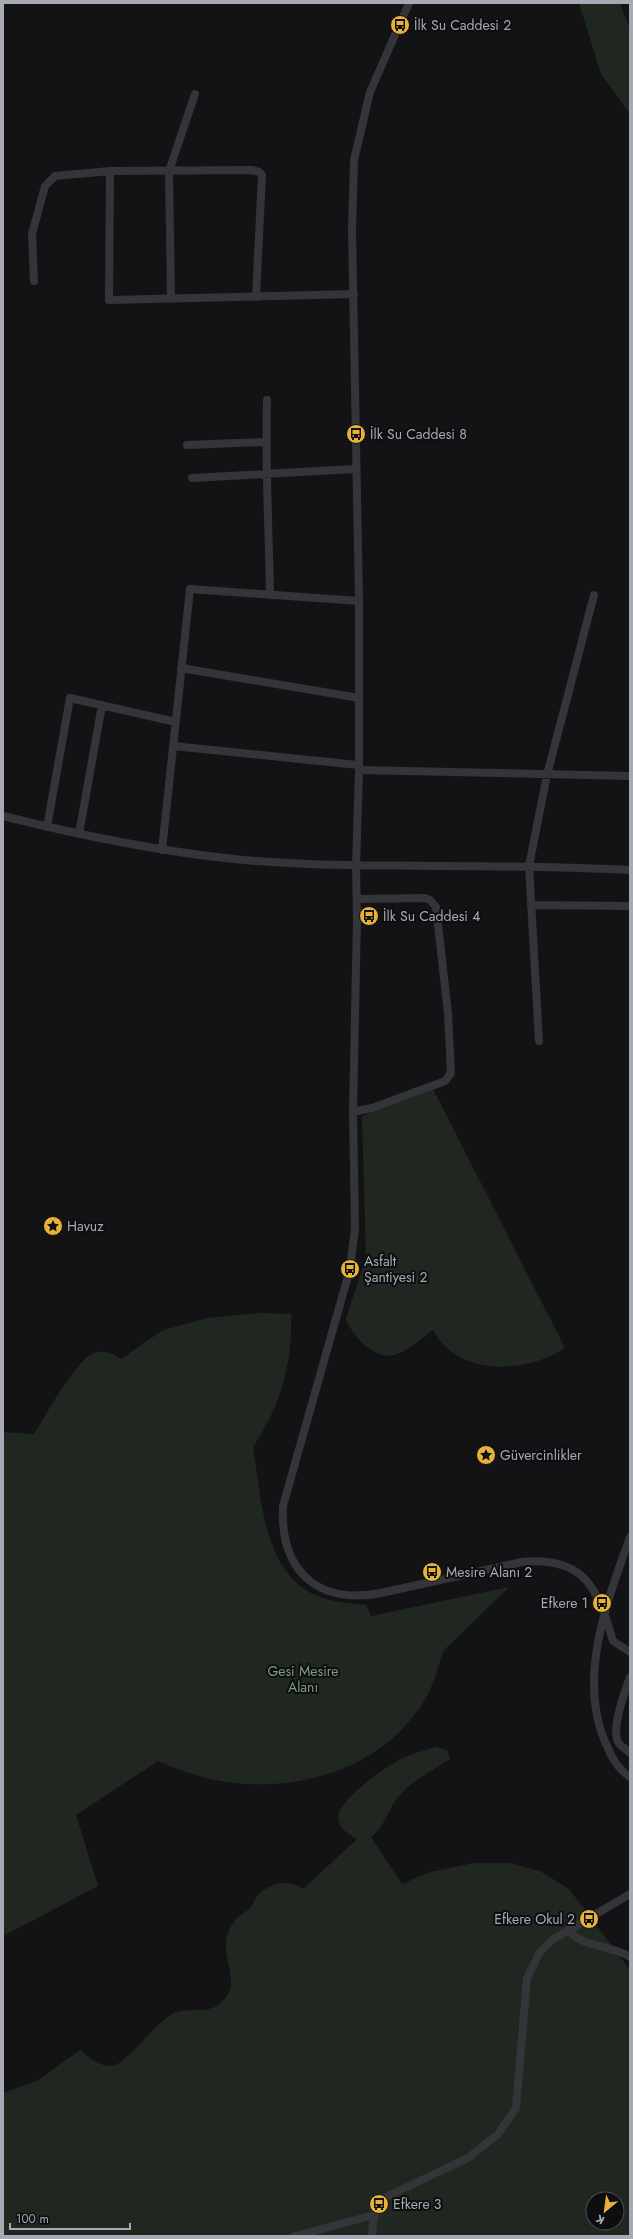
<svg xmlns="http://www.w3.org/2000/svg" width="633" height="2239" viewBox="0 0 633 2239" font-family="Jost,sans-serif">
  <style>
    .green { fill: #202721; fill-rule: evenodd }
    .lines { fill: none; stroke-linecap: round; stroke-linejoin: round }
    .minor { stroke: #343539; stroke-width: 8 }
    .labels { text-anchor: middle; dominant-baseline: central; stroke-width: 4; stroke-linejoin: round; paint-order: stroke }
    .poi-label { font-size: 14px; fill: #a6aab4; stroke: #0e0e10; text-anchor: start }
    .park-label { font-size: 14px; fill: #7d9e81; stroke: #0e0e10 }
  </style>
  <rect width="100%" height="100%" fill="#131315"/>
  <path class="green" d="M579,3H620L630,30V114L601,74Z
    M433,1089L565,1348C526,1374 458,1377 433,1330C422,1338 410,1349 397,1354C377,1363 352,1336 346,1319L366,1257L362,1116Z
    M258,1313L291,1314C293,1363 280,1407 253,1447C262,1500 263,1581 326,1599C339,1603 353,1603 366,1605L371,1616L509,1587C493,1603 477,1618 461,1634C456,1639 448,1645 444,1651C440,1659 438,1669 435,1677C430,1692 422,1706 411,1719C366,1775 284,1794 215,1780C195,1776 177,1769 158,1761L76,1815L98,1886L3,1936V1432L34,1434C45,1417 76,1360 92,1354C102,1349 113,1353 121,1359L163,1330L208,1318Z
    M437,1747L447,1750L450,1759C433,1770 413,1780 399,1796C388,1809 385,1827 371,1837L402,1884L430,1872L474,1863H510L540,1871L569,1889L630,1970V2236H3V2093L38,2080L80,2050C92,2059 102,2070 118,2064C138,2050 152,2027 172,2014C185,2005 208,2017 223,2001C240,1983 224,1963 226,1942C227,1931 233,1921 242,1914C244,1912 248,1911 249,1909C253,1906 254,1900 257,1896C269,1883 288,1878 303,1889L357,1839C349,1835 335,1826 339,1813C346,1795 382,1769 399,1760C411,1754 424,1750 437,1747ZM593,2199H617V2223H593Z"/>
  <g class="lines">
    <path class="minor" d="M409,3L370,92L354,160L352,230L359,601V770L356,865L357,918L353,1112L355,1228L350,1269L283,1506C280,1571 317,1605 381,1593L522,1562C585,1556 598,1589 613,1641L630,1652
      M110,171L109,300L354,294
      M34,281L32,234L45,186L55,176L110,171L253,170L259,172L262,175L256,297
      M171,298L169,171L195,94
      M267,400C265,465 269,530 270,595
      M187,445L265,442
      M192,478L355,469
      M181,668L359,698
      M173,746L358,765
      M359,770L630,776
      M3,816C79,835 156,851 234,859C301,866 369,865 436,866C501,866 565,867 630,870
      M47,827L70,698L176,722
      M79,834L102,705
      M162,850L190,589L359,601
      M531,905L630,906
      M539,1041L529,866L547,775L594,595
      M353,1112L372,1108L445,1081L451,1073L448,1013L436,907L430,900L425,898L357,899
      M630,1537C607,1602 576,1680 607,1746C612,1759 619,1770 630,1777
      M630,1677C625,1691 611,1728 618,1742C620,1746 627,1750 630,1753
      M568,1930C583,1948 610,1944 630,1957
      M295,2236L374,2215
      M372,2236C373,2220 374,2209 386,2197L468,2158L498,2134L516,2108L527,1978L540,1952L552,1940L630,1894"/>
  </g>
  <defs>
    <symbol id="bus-disc" viewBox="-11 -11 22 22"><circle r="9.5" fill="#e7b239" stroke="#0e0e10"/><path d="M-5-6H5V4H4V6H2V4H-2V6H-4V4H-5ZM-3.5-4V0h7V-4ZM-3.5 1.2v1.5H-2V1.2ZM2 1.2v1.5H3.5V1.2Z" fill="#111"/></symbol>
    <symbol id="sight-disc" viewBox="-11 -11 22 22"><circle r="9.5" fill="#e7b239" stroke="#0e0e10"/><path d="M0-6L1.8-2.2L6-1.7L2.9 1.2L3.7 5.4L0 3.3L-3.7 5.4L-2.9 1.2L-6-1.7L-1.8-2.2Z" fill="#111"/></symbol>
  </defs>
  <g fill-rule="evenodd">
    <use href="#bus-disc" x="389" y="14" width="22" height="22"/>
    <use href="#bus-disc" x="345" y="423" width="22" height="22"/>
    <use href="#bus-disc" x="358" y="905" width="22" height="22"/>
    <use href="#sight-disc" x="42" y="1215" width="22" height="22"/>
    <use href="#bus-disc" x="339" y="1258" width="22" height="22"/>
    <use href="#sight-disc" x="475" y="1444" width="22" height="22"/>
    <use href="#bus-disc" x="421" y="1561" width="22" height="22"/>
    <use href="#bus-disc" x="591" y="1592" width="22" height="22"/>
    <use href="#bus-disc" x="578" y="1908" width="22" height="22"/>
    <use href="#bus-disc" x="368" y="2193" width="22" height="22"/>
  </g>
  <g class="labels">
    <g class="poi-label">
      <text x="414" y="25">İlk Su Caddesi 2</text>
      <text x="370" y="434">İlk Su Caddesi 8</text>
      <text x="383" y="916">İlk Su Caddesi 4</text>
      <text x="67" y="1226">Havuz</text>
      <text x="364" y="1261">Asfalt<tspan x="364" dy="16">Şantiyesi 2</tspan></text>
      <text x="500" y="1455">Güvercinlikler</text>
      <text x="446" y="1572">Mesire Alanı 2</text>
      <text x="588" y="1603" text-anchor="end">Efkere 1</text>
      <text x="575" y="1919" text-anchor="end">Efkere Okul 2</text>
      <text x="393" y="2204">Efkere 3</text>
    </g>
    <g class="park-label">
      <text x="303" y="1671">Gesi Mesire<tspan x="303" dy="16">Alanı</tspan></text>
    </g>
  </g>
  <rect width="633" height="2239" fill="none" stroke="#a6aab4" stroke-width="8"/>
  <g transform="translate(605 2211) rotate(209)"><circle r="19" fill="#0e0e10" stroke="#4b4c52"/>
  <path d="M0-3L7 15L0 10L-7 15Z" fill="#e7b239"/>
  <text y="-6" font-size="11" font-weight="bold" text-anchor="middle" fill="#a6aab4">K</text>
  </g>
  <path d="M10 2223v6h120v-6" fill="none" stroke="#a6aab4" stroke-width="2"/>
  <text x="16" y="2223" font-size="12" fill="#a6aab4" stroke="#0e0e10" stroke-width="3" paint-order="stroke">100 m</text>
</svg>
